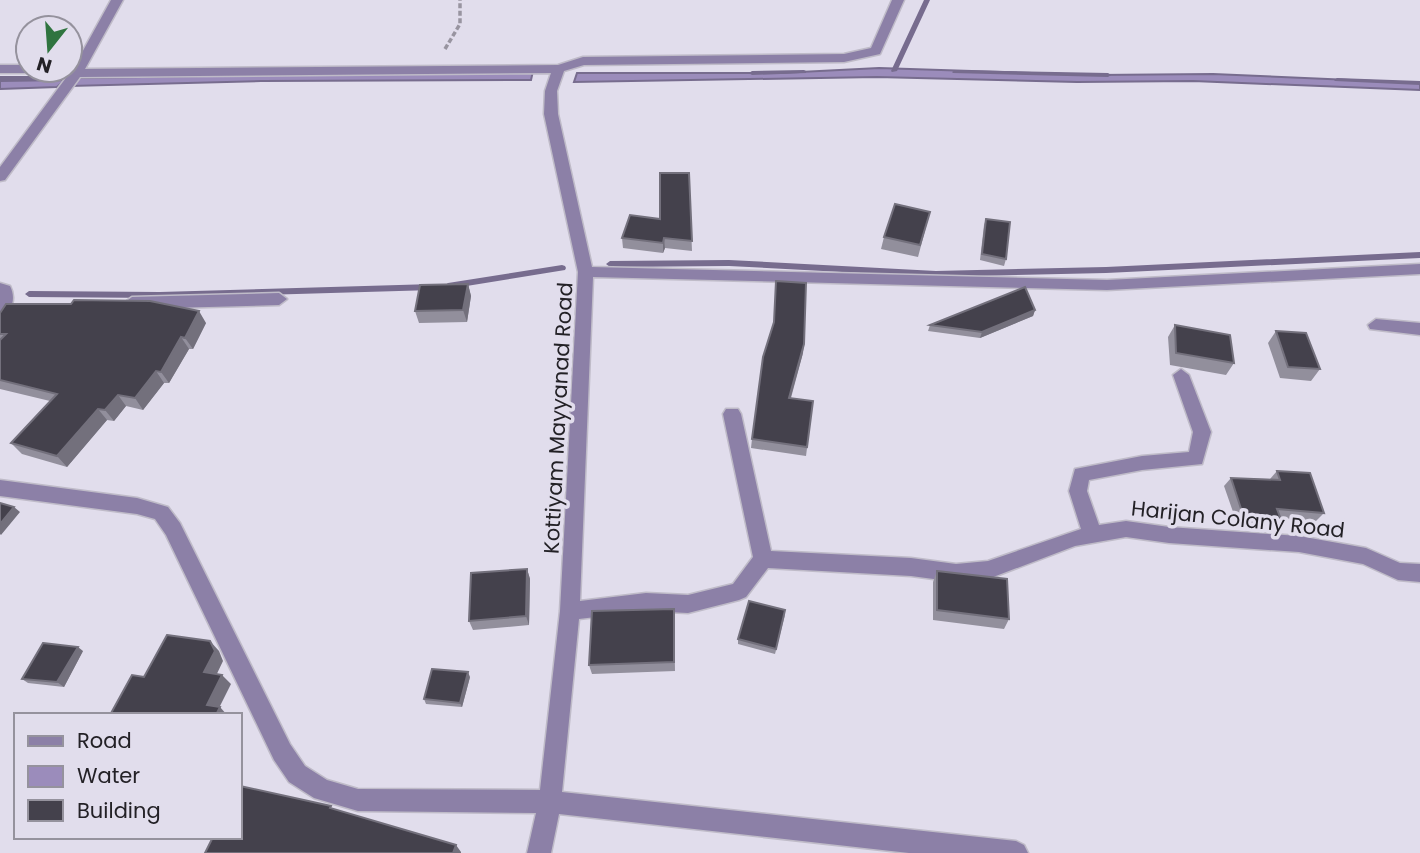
<svg xmlns="http://www.w3.org/2000/svg" width="1420" height="853" viewBox="0 0 1420 853" font-family="Poppins,sans-serif">
  <style>
    .water { fill: #9b8cbb; stroke: #776c8e; stroke-width: 2 }
    .lines { fill: none; stroke-linecap: round; stroke-linejoin: round }
    .stream { fill: #776c8e; fill-rule: evenodd }
    .minor-casing { stroke: #bfbbc8; stroke-width: 3 }
    .path { stroke: #9894a0; stroke-width: 3.5; stroke-dasharray: 5 2.5; stroke-linecap: butt }
    .minor { fill: #8c80a7; fill-rule: evenodd }
    .wall { fill: #928f9c }
    .shaded-wall { fill: #73707c }
    .building { fill: #44414c; stroke: #73707c; stroke-width: 2 }
    .labels { text-anchor: middle; dominant-baseline: central; stroke-width: 7; stroke-linejoin: round; paint-order: stroke }
    .street-label { font-size: 21px; fill: #232126; stroke: #e1ddec }
  </style>
  <rect width="100%" height="100%" fill="#e1ddec"/>
  <path class="water" d="M879,68L1096,75L1213,74L1420,83V90L1193,81L1077,82L877,77L574,82L577,73H780Z
    M533,71L531,80L261,81L71,86L78,78Z
    M65,80L57,87L0,89V81Z"/>
  <g class="lines">
    <path class="stream" d="M924,0H930L897,71L892,72L891,71Z
      M804,70L806,71V73L752,75L749,73L752,71Z
      M955,70L1108,73L1111,75L1108,77L953,73L952,72Z
      M0,76H66L69,78L66,80H0Z
      M1337,78L1420,81V85L1335,81L1334,80Z
      M1420,252V258L1106,273L936,277L729,266L610,267L606,264L610,261L729,260L936,271L1106,267Z
      M562,265L565,266L566,268L565,270L448,289L444,286L448,283Z
      M433,284L437,287L433,290L160,298L29,297L25,294L29,291L160,292Z"/>
    <defs>
      <path id="minor" d="M111,0H123L85,69L558,65L583,57L844,54L871,48L892,0H904L880,54L844,62L584,65L564,71L557,91L558,114L592,267L1107,280L1420,264V274L1107,290L593,277L580,601L646,593L688,595L733,584L753,557L723,414L726,409H738L741,414L771,551L911,558L956,564L988,561L1081,529L1069,491L1075,469L1142,456L1189,452L1193,432L1173,375L1181,369L1189,375L1211,432L1202,464L1142,470L1089,480L1087,491L1099,525L1126,521L1169,527L1299,536L1366,548L1400,563L1420,564V582L1398,580L1363,564L1299,552L1169,543L1126,537L1075,546L988,579L956,582L911,576L768,568L746,597L739,600L688,613L646,611L579,619L562,792L1016,841L1024,845L1028,853H909L559,814L551,853H527L536,813L358,811L314,798L289,782L274,760L166,535L155,519L137,514L0,496V480L137,498L168,507L180,523L290,744L305,766L327,780L358,789L540,790L560,611L578,272L544,114L545,91L551,73L80,77L5,180L0,181V167L74,67Z
        M0,65H28V70H34L28,73H0Z
        M0,283L10,286C16,297 13,313 0,317Z
        M279,293L287,299L279,305L132,309L124,303L132,297Z
        M1376,319L1420,323V335L1370,329L1368,325Z"/>
    </defs>
    <use href="#minor" class="minor-casing"/>
    <path class="path" d="M445,49L460,24V0"/>
    <use href="#minor" class="minor"/>
  </g>
  <path class="wall" d="M689,173L692,251L665,248L663,253L623,248L622,238L660,219Z
    M930,212L918,257L881,249L884,237Z
    M986,219L1006,259L1004,266L980,260L984,225Z
    M468,284L471,296L467,322L419,323L415,311Z
    M1035,310L1033,316L980,338L928,331L930,325Z
    M0,313L206,323L193,349H189L169,383H164L143,410L126,406L114,421L107,420L67,467L22,454L11,443L50,401L0,389Z
    M1175,325L1234,363L1226,375L1170,365L1168,337Z
    M1276,331L1320,369L1311,381L1280,378L1268,343Z
    M803,353L791,398L813,401L806,456L751,448L752,439Z
    M1277,471L1324,513L1316,521L1281,518L1282,522L1275,530L1239,529L1224,486L1231,478L1270,479Z
    M527,569L530,579L529,625L473,630L469,621Z
    M937,571L1009,619L1004,629L933,620V582Z
    M674,609L675,671L592,674L589,665Z
    M785,615L775,654L738,644V639Z
    M83,651L64,687L28,683L22,679Z
    M470,677L462,707L426,704L424,699Z"/>
  <path class="shaded-wall" d="M664,238L665,248L663,253V243Z
    M468,284L471,296L467,322L463,310Z
    M1035,310L1033,316L980,338L982,332Z
    M199,311L206,323L193,349L185,338Z
    M181,337L189,349L169,383L161,372Z
    M804,344L803,353L788,407L789,398Z
    M156,371L164,383L143,410L135,398Z
    M118,395L126,406L114,421L105,410Z
    M98,409L107,420L67,467L57,456Z
    M14,507L20,512L1,535L0,534V524Z
    M527,569L530,579L529,625L526,616Z
    M210,641L219,651L223,661L213,682L204,672Z
    M78,647L83,651L64,687L57,682Z
    M468,672L470,677L462,707L460,703Z
    M222,675L231,684L216,714L207,705Z
    M220,707L227,715H216Z
    M456,845L461,852V853H453Z"/>
  <path class="building" d="M660,173H689L692,241L664,238L663,243L622,238L630,215L660,219Z
    M895,204L930,212L920,245L884,237Z
    M986,219L1010,222L1006,259L982,254Z
    M776,281L806,283L804,344L789,398L813,401L807,447L752,439L763,357L774,322Z
    M468,284L463,310L415,311L420,285Z
    M1025,287L1035,310L982,332L930,325Z
    M74,300L150,301L199,311L185,338L181,337L161,372L156,371L135,398L118,395L105,410L98,409L57,456L11,443L57,394L0,380V340L6,334H0V313L6,304H71Z
    M1175,325L1230,335L1234,363L1176,353Z
    M1276,331L1306,333L1320,369L1288,367Z
    M1277,471L1310,473L1324,513L1277,509L1282,522L1245,521L1231,478L1280,480Z
    M0,503L14,507L0,524Z
    M527,569L526,616L469,621L471,573Z
    M937,571L1007,579L1009,619L937,610Z
    M749,601L785,610L776,649L738,639Z
    M674,609V662L589,665L592,611Z
    M167,635L210,641L215,651L204,672L222,675L207,705L220,707L216,715H110L132,675L144,677Z
    M43,643L78,647L57,682L22,679Z
    M432,669L468,672L460,703L424,699Z
    M240,786L331,806L330,808L456,845L453,853H205L213,837H240Z"/>
  <g class="labels">
    <g class="street-label">
      <text transform="translate(558 418) rotate(-87)">Kottiyam Mayyanad Road</text>
      <text transform="translate(1238 519) rotate(6)">Harijan Colany Road</text>
    </g>
  </g>
  <rect x="14" y="713" width="228" height="126" fill="#e1ddec" stroke="#95929d" stroke-width="2"/>
  <rect x="28" y="736" width="35" height="10" fill="#8c80a7" stroke="#95929d" stroke-width="2"/>
  <text x="77" y="748" font-size="21" fill="#232126">Road</text>
  <rect x="28" y="766" width="35" height="21" fill="#9b8cbb" stroke="#95929d" stroke-width="2"/>
  <text x="77" y="783" font-size="21" fill="#232126">Water</text>
  <rect x="28" y="800" width="35" height="21" fill="#44414c" stroke="#95929d" stroke-width="2"/>
  <text x="77" y="818" font-size="21" fill="#232126">Building</text>
  <g transform="translate(49 49) rotate(197)"><circle r="33" fill="#e1ddec" stroke="#95929d" stroke-width="2"/>
  <path d="M0-5L12 26L0 18L-12 26Z" fill="#2f743f"/>
  <text y="-10" font-size="19" font-weight="bold" text-anchor="middle" fill="#232126">N</text>
  </g>
</svg>
